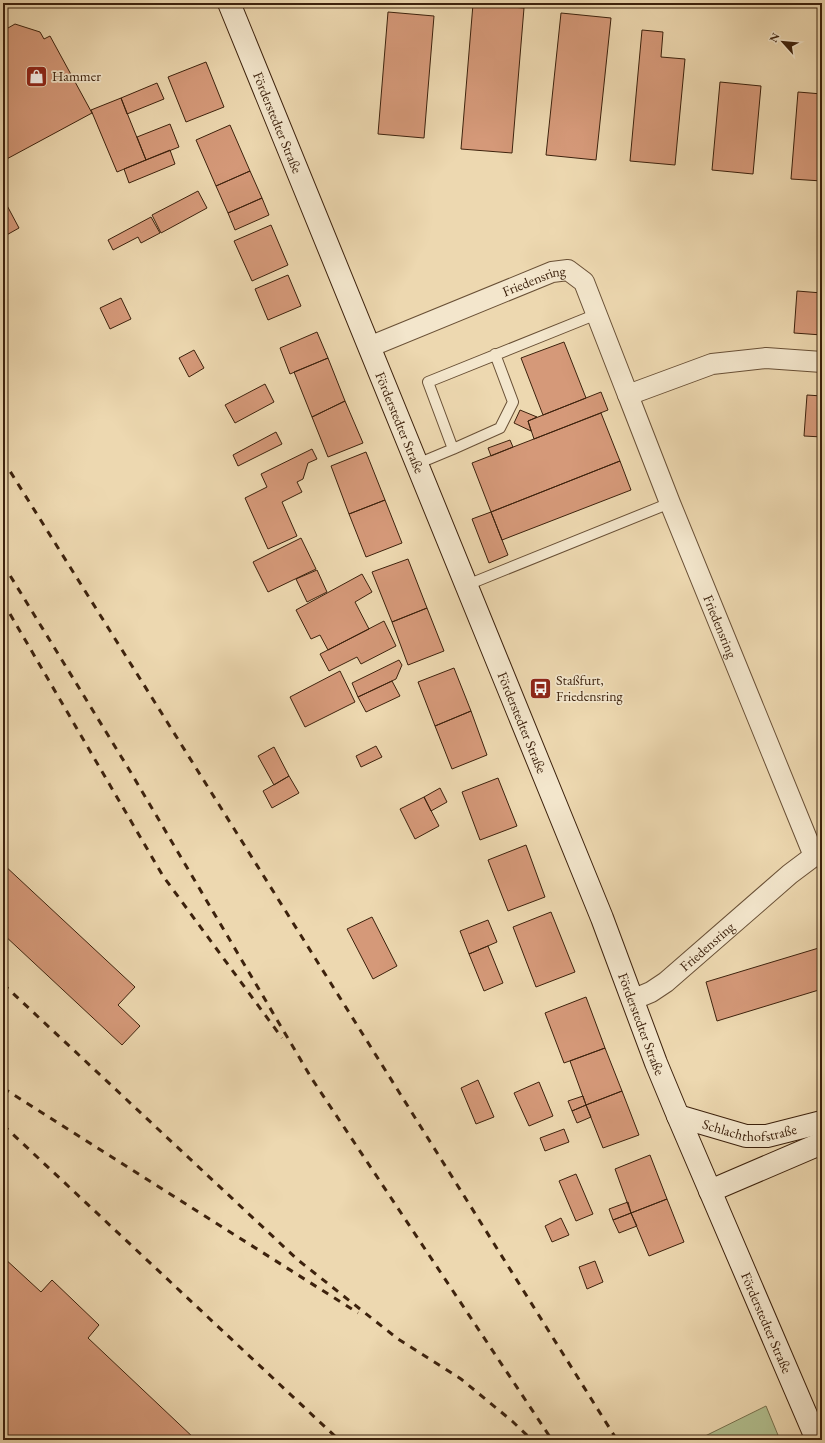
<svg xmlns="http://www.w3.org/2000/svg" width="825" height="1443" viewBox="0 0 825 1443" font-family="'EB Garamond',serif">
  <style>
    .green { fill: #b2c090; stroke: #78714e }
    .building { fill: #d59979; stroke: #3d220d }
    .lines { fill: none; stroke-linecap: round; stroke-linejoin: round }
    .lane-casing { stroke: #695036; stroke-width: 12 }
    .street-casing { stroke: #695036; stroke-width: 22 }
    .secondary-casing { stroke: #3d220d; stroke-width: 24 }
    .lane { stroke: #f3e6cc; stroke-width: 10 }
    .street { stroke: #f3e6cc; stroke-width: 20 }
    .secondary { stroke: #f3e6cc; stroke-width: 22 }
    .rail { stroke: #3d220d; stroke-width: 3; stroke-dasharray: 7 7; stroke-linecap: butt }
    .labels { text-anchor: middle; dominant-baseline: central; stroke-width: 3.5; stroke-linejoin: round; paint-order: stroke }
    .poi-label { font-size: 14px; fill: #3d220d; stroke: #f3e6cc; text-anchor: start }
    .street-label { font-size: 14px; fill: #3d220d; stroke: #f3e6cc }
  </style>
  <rect width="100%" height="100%" fill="#edd8b0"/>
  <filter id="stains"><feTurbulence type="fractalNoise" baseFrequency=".005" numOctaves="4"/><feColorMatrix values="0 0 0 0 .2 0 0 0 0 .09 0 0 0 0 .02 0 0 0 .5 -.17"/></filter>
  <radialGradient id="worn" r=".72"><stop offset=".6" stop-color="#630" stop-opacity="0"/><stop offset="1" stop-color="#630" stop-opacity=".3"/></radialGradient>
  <path class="green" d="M766,1406L780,1440H697Z"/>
  <path class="building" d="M473,4L524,8L512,153L461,149Z
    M388,12L434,16L424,138L378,134Z
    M561,13L611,18L596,160L546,155Z
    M3,20L8,28L15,24L40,32L44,39L50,36L92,113L3,161Z
    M642,30L663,32L661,57L685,59L675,165L630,161Z
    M206,62L224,107L186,122L168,77Z
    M720,82L761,86L753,174L712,170Z
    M157,83L164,99L127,114L121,98Z
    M798,92L822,94V181L791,179Z
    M121,98L146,160L117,172L91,110Z
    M170,124L179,147L146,160L137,137Z
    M230,125L250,171L216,186L196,140Z
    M170,150L175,164L129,183L124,169Z
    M250,171L262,198L228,213L216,186Z
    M198,191L207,208L161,233L152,215Z
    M3,198L19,228L3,237Z
    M262,198L269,215L235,230L228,213Z
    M151,217L160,233L141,243L138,237L113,250L108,240Z
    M271,225L288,265L252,281L234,241Z
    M288,275L301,306L268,320L255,289Z
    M797,291L822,293V335L794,333Z
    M121,298L131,319L110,329L100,308Z
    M317,332L328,358L290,374L280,348Z
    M564,342L586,398L543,415L521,358Z
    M194,350L204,368L189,377L179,358Z
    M328,358L345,401L312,417L294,372Z
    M265,384L274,402L235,423L225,405Z
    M601,392L608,410L534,439L528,421Z
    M807,395L822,396V437L804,436Z
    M345,401L363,443L328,457L312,417Z
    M520,410L537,417L528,421L531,431L514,423Z
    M601,413L620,461L491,512L472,463Z
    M276,432L282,444L238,466L233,455Z
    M510,440L513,447L491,456L488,448Z
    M312,449L317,459L308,463L303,479L297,482L302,492L282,502L297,536L268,549L245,498L267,487L261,474Z
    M366,452L385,500L349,514L331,466Z
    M620,461L631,490L502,540L491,512Z
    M385,500L402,543L366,557L349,514Z
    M491,512L508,555L489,563L472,519Z
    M301,538L316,569L268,592L253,562Z
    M408,559L427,608L392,622L372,572Z
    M317,570L327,592L307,602L296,579Z
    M362,574L372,592L355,602L369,629L328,650L320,635L311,639L296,610Z
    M427,608L444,651L408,665L392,622Z
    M384,621L396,646L361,664L357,657L329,671L320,654Z
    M399,660L402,665L396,679L358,697L352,683Z
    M454,668L471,711L435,726L418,682Z
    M340,671L355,702L305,727L290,697Z
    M392,681L400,696L366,712L358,697Z
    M471,711L487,755L452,769L435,726Z
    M376,746L382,757L361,767L356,756Z
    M274,747L289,776L274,785L258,756Z
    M289,776L299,793L272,808L263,791Z
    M498,778L517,826L480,840L462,792Z
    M440,788L447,802L431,811L424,797Z
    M424,797L439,826L415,839L400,809Z
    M526,845L545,897L508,911L488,860Z
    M3,864L135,987L118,1005L140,1026L122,1045L3,934Z
    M551,912L575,972L536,987L513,927Z
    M372,917L397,966L373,979L347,929Z
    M488,920L497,942L469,954L460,931Z
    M488,946L503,983L484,991L469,954Z
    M822,947V989L717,1021L706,982Z
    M586,997L605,1048L564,1063L545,1013Z
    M605,1048L622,1091L586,1105L570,1061Z
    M478,1080L494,1117L476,1124L461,1088Z
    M539,1082L553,1116L529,1126L514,1093Z
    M622,1091L639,1135L603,1148L586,1105Z
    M583,1096L586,1105L572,1111L568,1101Z
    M586,1105L591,1117L577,1123L572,1111Z
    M564,1129L569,1142L545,1151L540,1138Z
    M650,1155L667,1199L631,1213L615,1169Z
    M576,1174L593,1214L576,1221L559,1181Z
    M667,1199L684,1242L649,1256L631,1213Z
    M628,1202L631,1213L613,1220L609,1209Z
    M631,1213L637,1226L619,1233L613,1220Z
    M561,1218L569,1235L552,1242L545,1226Z
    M3,1257L41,1292L52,1280L99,1325L88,1338L196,1440H3Z
    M595,1261L603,1282L587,1289L579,1267Z"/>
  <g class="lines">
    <defs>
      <path id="lane" d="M453,449L500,428L513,402L495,354
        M417,464L453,449L428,382L597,314
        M467,585L670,503"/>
      <g id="street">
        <path id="s1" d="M369,347L552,272L568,270L584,282L628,395L712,364L766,358L822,362"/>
        <path id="s2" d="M628,395L670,503L814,856"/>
        <path id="s3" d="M632,1000L651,992L666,982L790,874L814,856L822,852"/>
      </g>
      <g id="secondary">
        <path id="s4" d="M229,3L602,918L656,1063L678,1116L817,1440"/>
        <path id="s5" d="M678,1116L746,1136H767L822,1122"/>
        <path d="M710,1191L822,1143"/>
      </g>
    </defs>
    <use href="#lane" class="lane-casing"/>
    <use href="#street" class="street-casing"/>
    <use href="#secondary" class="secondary-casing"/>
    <use href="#lane" class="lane"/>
    <use href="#street" class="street"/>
    <use href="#secondary" class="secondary"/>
    <path class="rail" d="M3,460L617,1440
      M3,564L130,771L312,1079L552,1440
      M3,602L163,876L282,1038
      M3,984L298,1260L398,1339L461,1379L512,1421L532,1440
      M3,1088L358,1313
      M3,1125L339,1440"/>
  </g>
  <defs>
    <symbol id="shop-square" viewBox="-11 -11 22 22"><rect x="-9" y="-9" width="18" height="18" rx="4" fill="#8f2418" stroke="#f3e6cc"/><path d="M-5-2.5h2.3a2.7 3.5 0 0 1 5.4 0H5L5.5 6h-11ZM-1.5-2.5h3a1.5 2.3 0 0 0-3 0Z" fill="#fff"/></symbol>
    <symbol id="bus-square" viewBox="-11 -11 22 22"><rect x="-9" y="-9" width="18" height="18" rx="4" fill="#8f2418" stroke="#f3e6cc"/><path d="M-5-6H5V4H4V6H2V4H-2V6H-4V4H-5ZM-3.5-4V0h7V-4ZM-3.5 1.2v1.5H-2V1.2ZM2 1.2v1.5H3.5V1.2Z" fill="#fff"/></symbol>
  </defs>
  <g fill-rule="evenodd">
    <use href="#shop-square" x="24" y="64" width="25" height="25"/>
    <use href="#bus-square" x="528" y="676" width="25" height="25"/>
  </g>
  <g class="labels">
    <g class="poi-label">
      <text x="52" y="76">Hammer</text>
      <text x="556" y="680">Staßfurt,<tspan x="556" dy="16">Friedensring</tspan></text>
    </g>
    <g class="street-label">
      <text stroke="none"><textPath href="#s4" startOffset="129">Förderstedter Straße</textPath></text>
      <text stroke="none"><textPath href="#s1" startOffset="178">Friedensring</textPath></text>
      <text stroke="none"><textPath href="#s4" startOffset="453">Förderstedter Straße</textPath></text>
      <text stroke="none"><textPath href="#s2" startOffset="249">Friedensring</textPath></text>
      <text stroke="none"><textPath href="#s4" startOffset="777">Förderstedter Straße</textPath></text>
      <text stroke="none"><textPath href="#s3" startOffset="93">Friedensring</textPath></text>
      <text stroke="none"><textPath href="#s4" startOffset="1101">Förderstedter Straße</textPath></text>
      <text stroke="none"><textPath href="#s5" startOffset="74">Schlachthofstraße</textPath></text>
      <text stroke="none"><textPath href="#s4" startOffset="1425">Förderstedter Straße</textPath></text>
    </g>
  </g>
  <rect width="825" height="1443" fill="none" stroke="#edd8b0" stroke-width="16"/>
  <rect x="4" y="4" width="817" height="1435" fill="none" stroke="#3d220d" stroke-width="2"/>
  <rect x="8" y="8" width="809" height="1427" fill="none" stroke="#3d220d"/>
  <g transform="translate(783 42) rotate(297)" stroke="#f3e6cc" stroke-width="3" paint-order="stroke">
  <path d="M0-3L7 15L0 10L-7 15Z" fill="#3d220d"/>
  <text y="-6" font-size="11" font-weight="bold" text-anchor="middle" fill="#3d220d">N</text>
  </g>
  <rect width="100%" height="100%" filter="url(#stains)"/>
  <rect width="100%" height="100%" fill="url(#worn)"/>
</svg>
